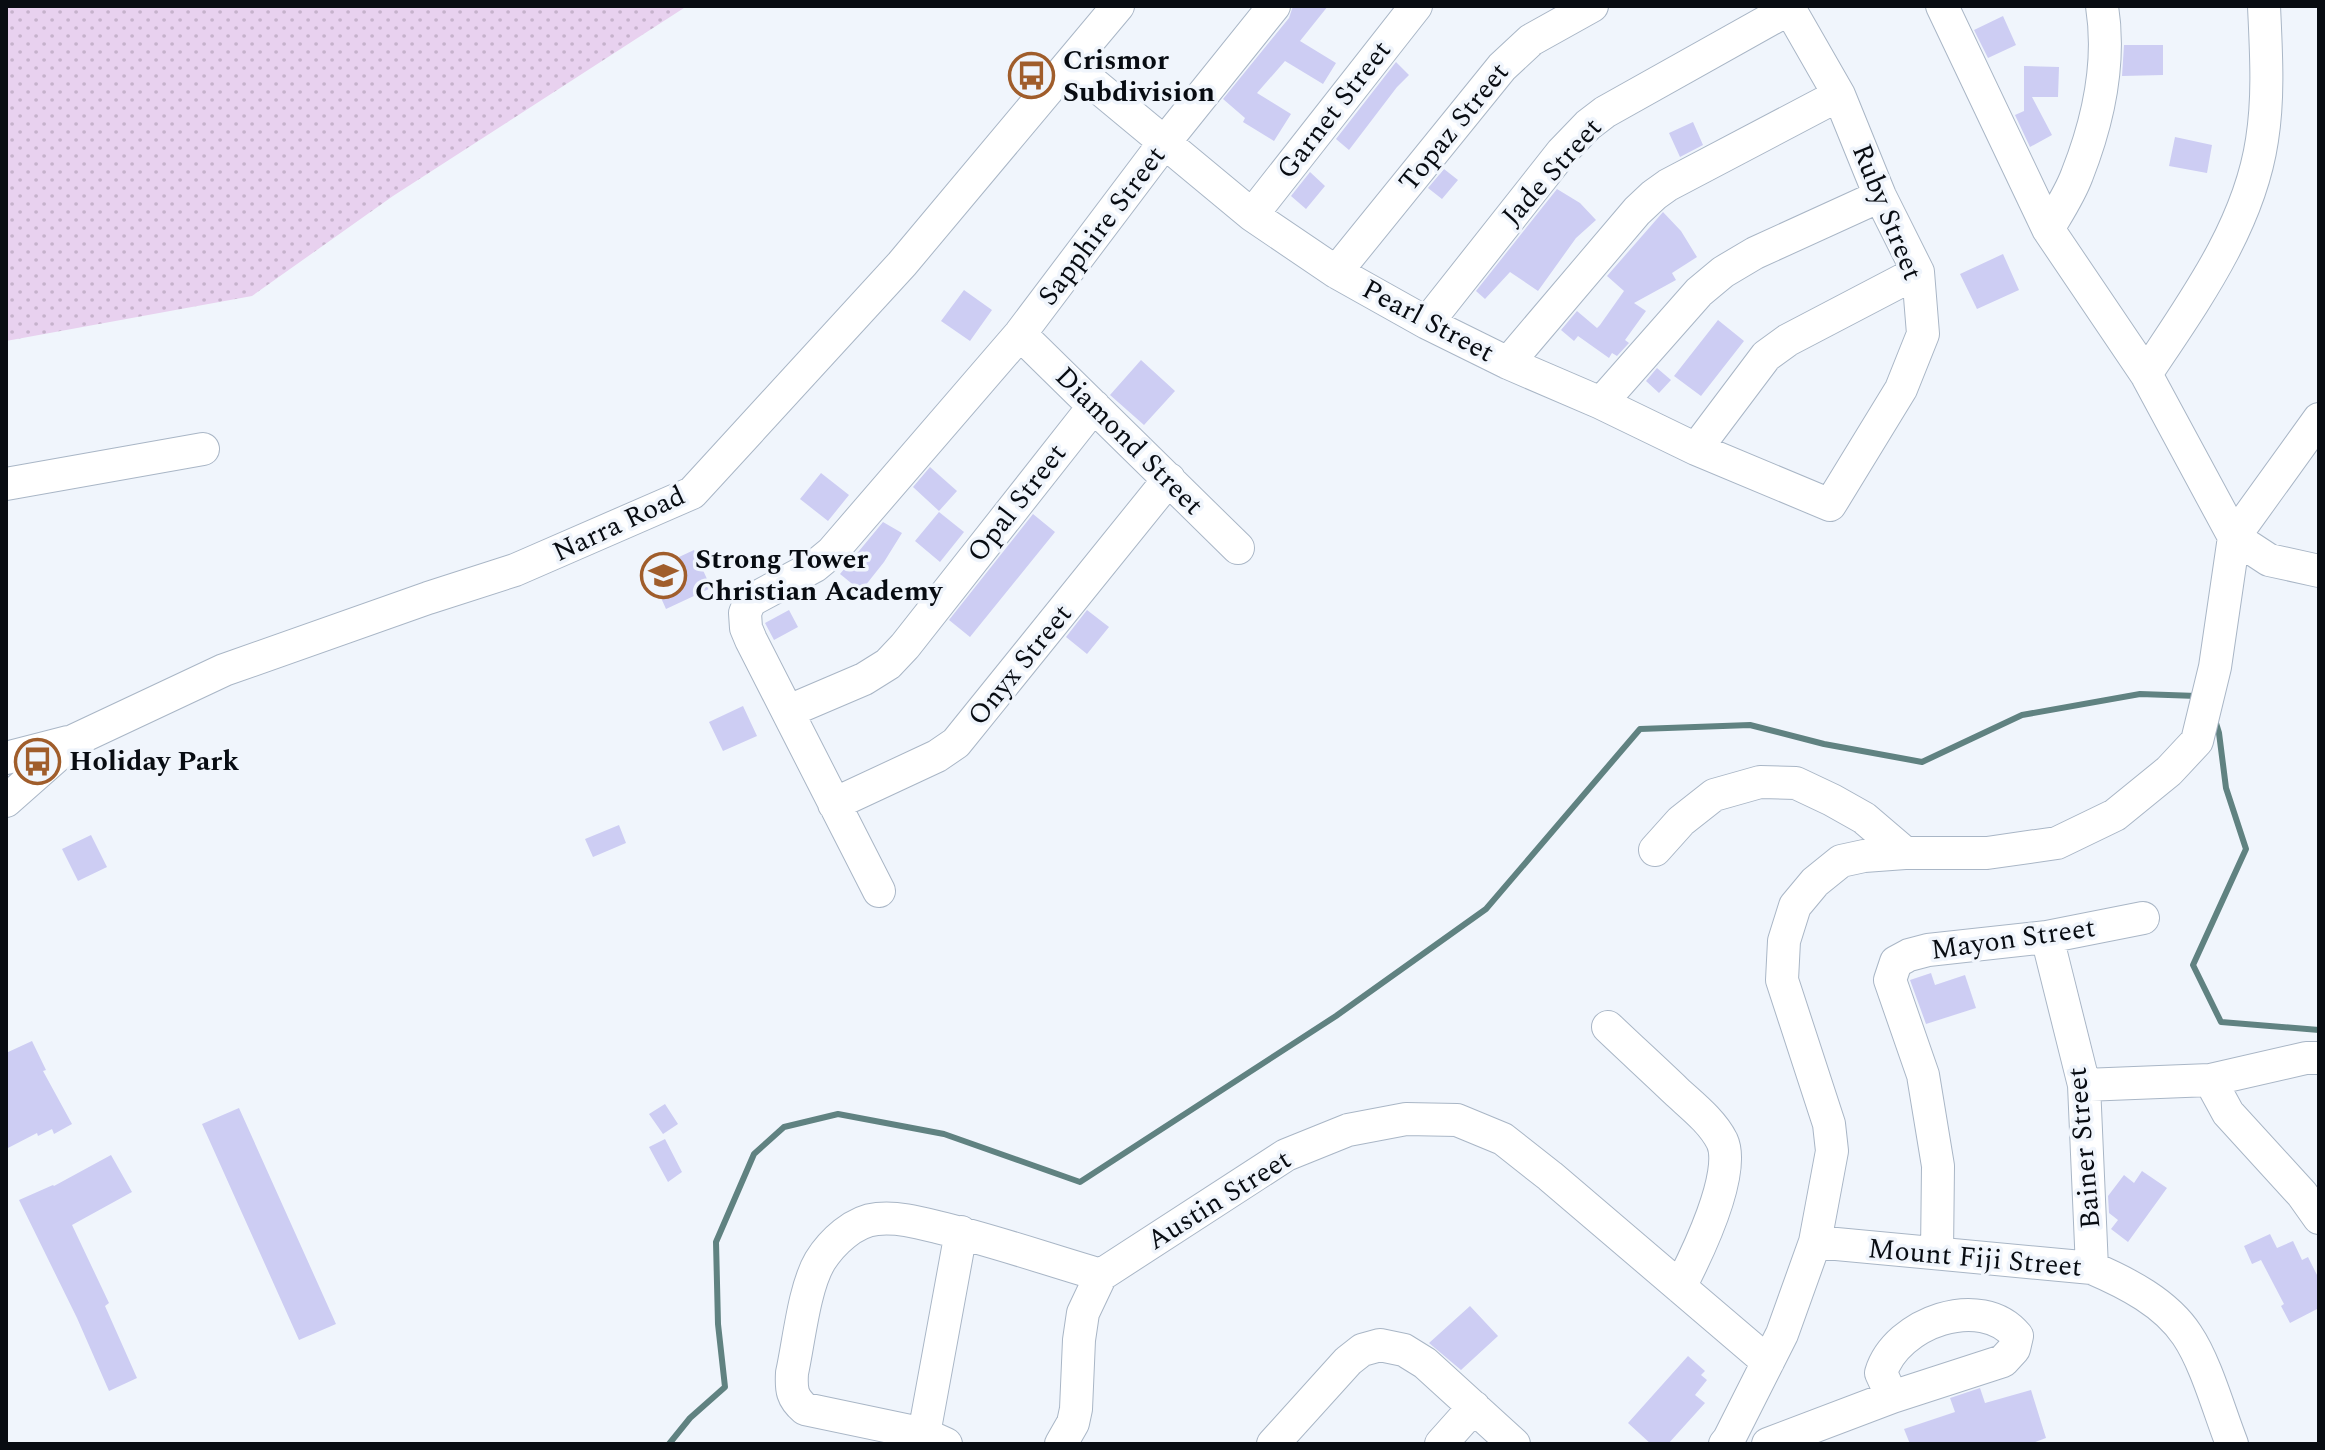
<svg xmlns="http://www.w3.org/2000/svg" width="2325" height="1450" viewBox="0 0 2325 1450" font-family="Spectral,serif">
  <style>
    .grass { fill: url(#grass-dots) }
    .lines { fill: none; stroke-linecap: round; stroke-linejoin: round }
    .stream { stroke: #608281; stroke-width: 6 }
    .building { fill: #cdcdf3 }
    .minor-casing { stroke: #a9b6c6; stroke-width: 34 }
    .minor { stroke: #fff; stroke-width: 32 }
    .labels { text-anchor: middle; dominant-baseline: central; stroke-width: 7; stroke-linejoin: round; paint-order: stroke }
    .poi-label { font-size: 28px; font-weight: bold; fill: #080c12; stroke: #f0f5fc; text-anchor: start }
    .street-label { font-size: 28px; fill: #080c12; stroke: #f0f5fc }
  </style>
  <defs>
    <pattern id="grass-dots" width="8" height="8" patternUnits="userSpaceOnUse" patternTransform="scale(2)"><rect width="8" height="8" fill="#e8d1ef"/><path d="M2 2h.1M6 6h.1" fill="none" stroke="#c6b2cc" stroke-width="1.8" stroke-linecap="round"/></pattern>
  </defs>
  <rect width="100%" height="100%" fill="#f0f5fc"/>
  <path class="grass" d="M6,6H687L393,196L252,296L6,341Z"/>
  <g class="lines">
    <path class="stream" d="M2215,720L2219,733L2226,788L2246,849L2193,965L2221,1022L2319,1030
      M669,1444L690,1418L725,1387L718,1324L716,1242L754,1154L784,1127L838,1114L944,1134L1080,1182L1336,1016L1486,909L1640,729L1750,725L1824,744L1922,762L2022,715L2140,694L2197,696"/>
  </g>
  <path class="building" d="M1293,6H1328L1300,41L1336,63L1323,84L1285,61L1257,93L1291,114L1274,141L1243,122L1245,118L1223,99L1289,18Z
    M2003,16L2016,45L1988,58L1974,30Z
    M2124,45H2163V75L2122,76Z
    M1396,62L1409,75L1397,87L1349,150L1336,139Z
    M2024,66L2059,67L2058,97H2032L2052,135L2030,147L2015,115L2024,111Z
    M1693,122L1703,145L1680,157L1669,133Z
    M2175,137L2212,145L2207,173L2169,166Z
    M1444,169L1458,180L1442,199L1428,188Z
    M1310,172L1325,186L1306,209L1291,196Z
    M1557,189L1580,203L1596,220L1576,238L1538,291L1510,272L1485,299L1476,291Z
    M1663,212L1681,231L1697,257L1672,273L1676,280L1634,303L1646,311L1625,340L1629,343L1617,356L1612,353L1609,358L1578,336L1574,341L1561,330L1577,311L1597,328L1600,325L1624,291L1607,276Z
    M2003,254L2019,290L1977,309L1960,274Z
    M964,290L992,310L970,341L941,321Z
    M1718,320L1744,341L1701,396L1674,376Z
    M1141,360L1175,391L1144,425L1110,395Z
    M1657,368L1671,380L1659,393L1646,381Z
    M930,467L957,491L939,511L913,487Z
    M821,473L849,495L828,521L800,499Z
    M939,512L964,532L940,562L915,541Z
    M1033,514L1055,532L970,637L949,620Z
    M883,522L902,533L884,562L861,591L840,574Z
    M694,550L711,588L666,609L649,571Z
    M789,610L798,627L774,640L765,623Z
    M1087,610L1109,627L1087,654L1066,637Z
    M743,706L757,736L723,751L709,722Z
    M619,825L626,843L593,857L585,839Z
    M91,835L107,867L78,881L62,849Z
    M1931,973L1935,985L1965,975L1976,1008L1926,1024L1910,980Z
    M32,1041L46,1070L43,1071L72,1124L54,1134L52,1129L38,1136L37,1133L6,1149V1053Z
    M665,1104L678,1124L663,1134L649,1114Z
    M239,1108L336,1324L299,1340L202,1124Z
    M665,1139L682,1172L668,1182L649,1147Z
    M111,1155L132,1192L72,1225L109,1303L105,1306L137,1378L109,1391L77,1318L19,1200L53,1185L54,1186Z
    M2142,1171L2167,1188L2128,1242L2111,1229L2118,1220L2109,1213L2108,1196L2124,1175L2134,1183Z
    M2270,1234L2277,1248L2293,1241L2302,1260L2308,1257L2319,1279V1308L2290,1323L2281,1306L2284,1304L2261,1260L2252,1264L2244,1246Z
    M1470,1306L1498,1336L1461,1370L1429,1343Z
    M1688,1356L1705,1371L1701,1375L1707,1380L1695,1395L1705,1403L1668,1444H1651L1628,1423Z
    M1980,1388L1985,1403L2031,1390L2046,1438L2030,1444H1910L1904,1429L1955,1412L1950,1398Z"/>
  <g class="lines">
    <defs>
      <path id="minor" d="M1942,6L2048,229L2146,374L2234,537L2269,560L2319,571
        M1070,64L1252,215L1336,272L1427,323L1508,363L1601,403L1696,449L1830,505L1901,389L1923,334L1918,272L1880,196L1839,95L1788,6
        M1252,215L1416,6
        M2048,229C2058,212 2070,194 2077,175C2098,122 2111,63 2102,6
        M1336,272L1502,67L1531,40L1592,6
        M1427,323L1562,152L1588,125L1605,112L1789,9
        M1020,334L1238,548
        M1508,363L1637,211L1654,195L1668,185L1839,95
        M2146,374C2193,303 2249,227 2262,140C2269,96 2266,51 2264,6
        M1601,403L1699,292L1723,272L1755,253L1880,196
        M1696,449L1766,356L1788,340L1918,272
        M6,484L203,449
        M789,711L864,679L888,664L905,646L1094,406
        M6,758L68,742
        M6,801L75,740L224,670L428,598L515,570L692,493L902,264L1118,6
        M834,804L937,756L956,743L1169,479
        M1655,850L1681,821L1714,795L1760,782L1796,783L1832,800L1864,818L1905,853
        M879,891L751,640L746,628L745,613L750,601L815,566L832,552L1020,334L1164,143L1274,6
        M2047,937L2084,1085L2092,1268
        M1608,1027C1630,1048 1653,1069 1676,1091C1691,1105 1712,1121 1722,1141C1737,1173 1696,1256 1680,1287
        M2210,1080L2228,1113L2302,1194L2319,1218
        M2084,1085L2210,1080L2306,1058H2319
        M1815,1242L2092,1268C2127,1283 2166,1303 2187,1335C2206,1363 2219,1411 2232,1444
        M1937,1253L1938,1166L1923,1075L1890,980L1896,962L1909,955L1928,950L2047,937L2143,918
        M924,1434L961,1232
        M946,1444L924,1434L805,1409C792,1398 791,1390 792,1373C799,1341 804,1288 820,1261C832,1242 854,1221 877,1219C898,1217 917,1222 937,1227C992,1240 1046,1259 1101,1275
        M1061,1444L1073,1423L1076,1409L1079,1340L1083,1313L1101,1275L1286,1155L1348,1130L1406,1119L1457,1120L1503,1139L1550,1176L1768,1362
        M1273,1444L1348,1361L1362,1350L1380,1345L1404,1350L1425,1363L1514,1444
        M1441,1444L1474,1407
        M1725,1444L1729,1439L1782,1334L1815,1242L1832,1151L1829,1124L1782,980L1784,941L1795,906L1815,882L1841,861L1864,856L1905,853H1987L2057,843L2115,815L2169,771L2197,741L2215,667L2234,537L2319,419
        M1768,1444L1892,1397L2003,1361L2014,1349L2017,1336C1981,1292 1896,1323 1881,1373L1892,1397"/>
    </defs>
    <use href="#minor" class="minor-casing"/>
    <use href="#minor" class="minor"/>
  </g>
  <defs>
    <symbol id="bus-ring" viewBox="-11 -11 22 22"><circle r="9.5" fill="#f0f5fc" stroke="#a05d2b" stroke-width="1.5"/><path d="M-5-6H5V4H4V6H2V4H-2V6H-4V4H-5ZM-3.5-4V0h7V-4ZM-3.5 1.2v1.5H-2V1.2ZM2 1.2v1.5H3.5V1.2Z" fill="#a05d2b"/></symbol>
    <symbol id="school-ring" viewBox="-11 -11 22 22"><circle r="9.5" fill="#f0f5fc" stroke="#a05d2b" stroke-width="1.5"/><path d="M0-5L7-2L0 1L-7-2ZM-4 1L0 2.5L4 1V4Q0 6-4 4Z" fill="#a05d2b"/></symbol>
  </defs>
  <g fill-rule="evenodd">
    <use href="#bus-ring" x="1006" y="50" width="51" height="51"/>
    <use href="#school-ring" x="638" y="550" width="51" height="51"/>
    <use href="#bus-ring" x="12" y="736" width="51" height="51"/>
  </g>
  <g class="labels">
    <g class="poi-label">
      <text x="1063" y="60">Crismor<tspan x="1063" dy="32">Subdivision</tspan></text>
      <text x="695" y="559">Strong Tower<tspan x="695" dy="32">Christian Academy</tspan></text>
      <text x="69" y="761">Holiday Park</text>
    </g>
    <g class="street-label">
      <text transform="translate(1334 110) rotate(-52)">Garnet Street</text>
      <text transform="translate(1454 127) rotate(-51)">Topaz Street</text>
      <text transform="translate(1552 172) rotate(-48)">Jade Street</text>
      <text transform="translate(1887 212) rotate(68)">Ruby Street</text>
      <text transform="translate(1102 226) rotate(-53)">Sapphire Street</text>
      <text transform="translate(1428 321) rotate(28)">Pearl Street</text>
      <text transform="translate(1129 441) rotate(45)">Diamond Street</text>
      <text transform="translate(1017 503) rotate(-52)">Opal Street</text>
      <text transform="translate(619 524) rotate(-25)">Narra Road</text>
      <text transform="translate(1020 665) rotate(-51)">Onyx Street</text>
      <text transform="translate(2013 939) rotate(-8)">Mayon Street</text>
      <text transform="translate(2084 1148) rotate(-95)">Bainer Street</text>
      <text transform="translate(1219 1200) rotate(-32)">Austin Street</text>
      <text transform="translate(1975 1258) rotate(5)">Mount Fiji Street</text>
    </g>
  </g>
  <rect width="2325" height="1450" fill="none" stroke="#080c12" stroke-width="16"/>
</svg>
